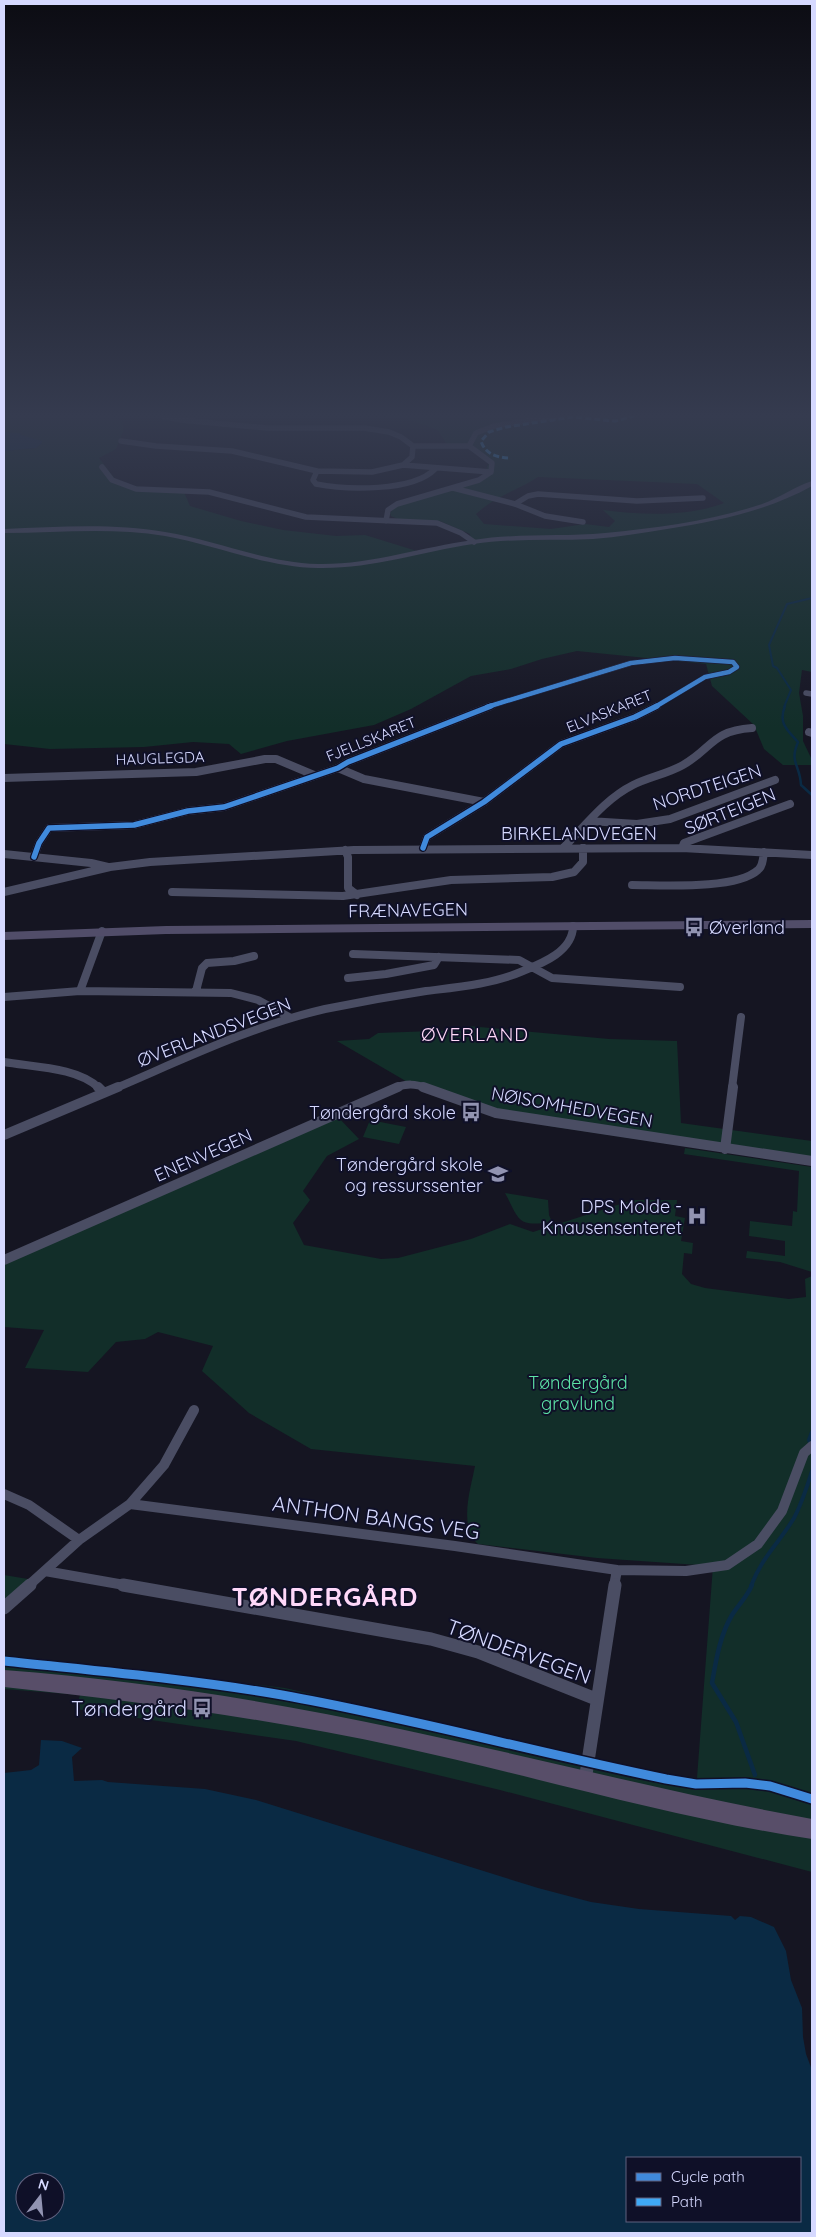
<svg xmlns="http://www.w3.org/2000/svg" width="816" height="2237" viewBox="0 0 816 2237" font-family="Quicksand,sans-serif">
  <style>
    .green { fill: #122e29; fill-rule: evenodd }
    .water { fill: #0a2a44; fill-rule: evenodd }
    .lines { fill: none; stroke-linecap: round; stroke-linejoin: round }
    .stream-far3 { stroke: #0a2a44; stroke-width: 2 }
    .stream-far2 { stroke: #0a2a44; stroke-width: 2.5 }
    .stream-far1 { stroke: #0a2a44; stroke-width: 4 }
    .stream { stroke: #0a2a44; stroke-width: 4.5 }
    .minor-far3 { stroke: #4a4d63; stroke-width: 5.5 }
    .minor-far2 { stroke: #4a4d63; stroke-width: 8 }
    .minor-far1 { stroke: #4a4d63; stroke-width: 10 }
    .minor { stroke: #4a4d63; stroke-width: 13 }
    .tertiary { fill: #4a4d63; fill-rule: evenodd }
    .primary { fill: #514d69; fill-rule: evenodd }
    .trunk { fill: #584e69; fill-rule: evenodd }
    .quiet { stroke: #3fa9f5; stroke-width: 3; stroke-dasharray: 6 3; stroke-linecap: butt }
    .cycleway-far2-casing { stroke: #0f1028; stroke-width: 6 }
    .cycleway-far1-casing { stroke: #0f1028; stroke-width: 8 }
    .cycleway-casing { stroke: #0f1028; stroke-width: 12 }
    .cycleway-far2 { stroke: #408adc; stroke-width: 4.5 }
    .cycleway-far1 { stroke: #408adc; stroke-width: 5.5 }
    .cycleway { stroke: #408adc; stroke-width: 9 }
    .labels { text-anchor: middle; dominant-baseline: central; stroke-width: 4; stroke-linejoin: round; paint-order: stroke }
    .far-street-label { font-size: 15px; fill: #d6d9ff; stroke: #0f1028 }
    .street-label { font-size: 18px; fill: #d6d9ff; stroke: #0f1028 }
    .poi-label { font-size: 18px; fill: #d6d9ff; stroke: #0f1028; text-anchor: end }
    .park-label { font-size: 18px; fill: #5de3a7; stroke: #0f1028 }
    .neighbourhood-label { font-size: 19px; letter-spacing: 1px; fill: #ffd8f9; stroke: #0f1028 }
    .near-street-label { font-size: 21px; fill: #d6d9ff; stroke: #0f1028 }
    .near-poi-label { font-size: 21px; fill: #d6d9ff; stroke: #0f1028; text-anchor: end }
    .near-district-label { font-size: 26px; font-weight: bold; letter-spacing: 1px; fill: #ffd8f9; stroke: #0f1028 }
  </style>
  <rect width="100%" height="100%" fill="#151522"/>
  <path class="green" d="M4,416H111L123,422V432L116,449L99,458L119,484L184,492L190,506L241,521L283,530L336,536L365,535L420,552L471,542L470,534L440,521L400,520L391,516L390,513L396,506L483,477L490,460L470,448L447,445L438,430L406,418L386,416H812V672L802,670L799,693L803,716V741L812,760V765H783L764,749L754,725L712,686L706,664L577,651L542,659L511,669L471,676L411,709L374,725L287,741L241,754L229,744L193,742L144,747L50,749L4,744V451L36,448L42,441L4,436ZM538,477L697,484L724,503C687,517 642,515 603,510L615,521L609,527L585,524L551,529L484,524L476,514C494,497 518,490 538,477Z
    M468,1026L609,1039L677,1041L681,1123L812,1141V1165L549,1126L410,1086L404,1080L337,1041L369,1039L378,1033L461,1030Z
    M338,1117L359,1139L327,1156L303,1191L310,1200L293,1223L304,1245L381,1259L398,1258L471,1239L510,1224L533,1232L633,1200H677L675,1216L685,1218L681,1241L693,1243L692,1254L684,1253L682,1274L691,1284L705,1288L789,1299L806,1297L805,1279L812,1276V1872L500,1790L296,1741L76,1709L80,1695L4,1689V1655L285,1688L665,1774L697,1778L713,1566L597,1558L478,1544C458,1526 471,1488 475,1466L311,1449L249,1413L202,1371L213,1346L158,1332L145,1339L116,1342L88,1372L25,1368L44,1330L4,1327V1263Z
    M370,1120L406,1127L399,1144L363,1137Z
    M685,1148L812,1167V1272L780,1262L746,1258L747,1251L785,1256V1241L749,1236L750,1221L792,1226L793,1211L797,1212L799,1171L684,1154Z
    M505,1193L548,1200L549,1215L552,1222C517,1227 520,1221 505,1193Z
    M4,1575L40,1581L4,1614Z"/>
  <path class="water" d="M4,432L20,433L21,435L42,441V443L36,448L4,451Z
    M41,1740L62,1741L82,1748L72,1757L74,1781L102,1780L108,1782L205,1789L256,1800L538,1888L591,1902L639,1909L731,1916L735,1920L740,1916L751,1917L774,1927L786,1951L791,1980L802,2008L803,2037L806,2054L812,2070V2233H4V1773L31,1770L39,1765ZM627,2158H800V2221H627ZM25,2182H55V2212H25Z"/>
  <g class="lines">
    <path class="stream-far3" d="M784,707L791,690L777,668L773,666L769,645L787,604L812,598"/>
    <path class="stream-far2" d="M785,706C778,723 787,730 798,742C789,763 800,764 801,785L812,795"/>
    <path class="stream-far1" d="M811,1445L809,1440L812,1432
      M751,1586C762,1557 779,1543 794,1518C802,1503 807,1487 812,1471"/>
    <path class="stream" d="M752,1585C747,1597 739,1604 732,1615C720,1635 716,1660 712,1683L736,1722L755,1775"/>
    <path class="minor-far3" d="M162,416L181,420L267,428H364L389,432L401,437L413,446H469
      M121,441L156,446L232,451L317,471
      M413,446L412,457L403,465L491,472
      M403,465L372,472L317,471L313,480L316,484C346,490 413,492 435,469
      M102,467L112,480L136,489L209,492L306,517L437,523L461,533L474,542
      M453,488L515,504L545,516L583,522
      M515,504L528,496L538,494L637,501L703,498
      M386,521L388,510L397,504L479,480L491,472L492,463L469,446L476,433L494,426L560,416
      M806,693L812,694
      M487,707L631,663L675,658L733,662L737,667L729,672L705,677L655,707"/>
    <path class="minor-far2" d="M809,732L812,733
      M338,768L364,779L484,802
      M4,778L196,772L265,759H276L314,775
      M589,821L637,824L670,819L775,780
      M564,847C585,826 605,799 633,785C649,777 667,774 683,765C713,748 711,731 752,728
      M423,848L427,837L484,802L561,744L635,717L657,706
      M682,848L684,843L790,804
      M345,850L348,857V888L357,895
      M4,854L91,863L108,867
      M34,857L39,843L49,828L134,825L188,811L224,807L338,768L348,762L491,706
      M632,885C661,885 736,890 758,870C763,866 763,858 764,852
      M4,892L110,867L150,862L354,850L682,848L812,855
      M172,892L343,896L451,880L552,877L574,872L583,862V848
      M353,954L519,960L552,978L680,987
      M348,978L386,974L434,965L439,957
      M80,991L102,931
      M196,991L202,968L207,963L234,961L254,956
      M4,997L80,991L231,993L258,1000L289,1017
      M4,1062C32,1067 78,1067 99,1088
      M116,1088C184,1059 252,1026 325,1009C359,1002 393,996 426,991C459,987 493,984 523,971C543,963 573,951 573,926
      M395,1088C407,1083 415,1084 427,1088
      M732,1088L741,1017"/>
    <path class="minor-far1" d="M98,1087L104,1093
      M423,1087L496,1113L812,1161
      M4,1135L118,1087
      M725,1149L733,1087
      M4,1260L398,1087
      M4,1494L29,1505L79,1540
      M130,1504L455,1546L617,1570
      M45,1571L130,1586
      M28,1586L79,1540L130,1504L164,1465L194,1410
      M614,1586L617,1570L686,1571L727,1565L758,1544L782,1511L804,1453L812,1446"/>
    <path class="minor" d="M123,1585L431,1639L478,1652L596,1699
      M4,1608L30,1585
      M585,1781L615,1585"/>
    <path class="tertiary" d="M812,481V486C767,511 718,521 667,529C642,533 618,537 593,539C553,541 513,538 473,544C421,552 371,569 318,568C265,567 216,545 165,536C111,527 57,533 4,533V529C58,527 112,523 165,532C216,540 266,563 318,564C371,565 421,547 473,540C517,533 561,537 605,533C656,528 711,521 759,505C778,499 794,487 812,481Z"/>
    <path class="primary" d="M812,920V928L166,934L4,940V932L166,926Z"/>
    <path class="trunk" d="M4,1670C136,1680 270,1701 400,1729C538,1758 674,1794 812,1819V1839C673,1818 538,1777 400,1747C270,1719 137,1701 4,1687Z"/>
    <path class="quiet" d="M508,458C496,457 485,454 481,441L489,432L506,427L572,417L615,421L634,416"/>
    <defs>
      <path id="cycleway-far2" d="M487,707L631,663L675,658L733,662L737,667L729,672L705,677L655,707"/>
      <path id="cycleway-far1" d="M423,848L427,837L484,802L561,744L635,717L657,706
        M34,857L39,843L49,828L134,825L188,811L224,807L338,768L348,762L491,706"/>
      <path id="cycleway" d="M4,1661C97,1671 190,1679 282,1695C411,1718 538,1753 666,1779L696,1784L745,1783L770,1786L812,1799"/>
    </defs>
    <use href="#cycleway-far2" class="cycleway-far2-casing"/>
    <use href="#cycleway-far1" class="cycleway-far1-casing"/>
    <use href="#cycleway" class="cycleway-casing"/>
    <use href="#cycleway-far2" class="cycleway-far2"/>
    <use href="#cycleway-far1" class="cycleway-far1"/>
    <use href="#cycleway" class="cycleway"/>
  </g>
  <linearGradient id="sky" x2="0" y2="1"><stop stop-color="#0c0c13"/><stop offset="0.57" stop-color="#353b4f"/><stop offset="1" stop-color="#353b4f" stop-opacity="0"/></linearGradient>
  <rect width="816" height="729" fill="url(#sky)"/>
  <defs>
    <symbol id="bus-bare" viewBox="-9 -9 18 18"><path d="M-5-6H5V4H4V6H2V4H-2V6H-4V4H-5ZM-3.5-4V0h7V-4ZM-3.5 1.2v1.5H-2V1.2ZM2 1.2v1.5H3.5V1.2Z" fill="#9294b2" stroke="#0f1028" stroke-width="2.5" paint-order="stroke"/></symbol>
    <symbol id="school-bare" viewBox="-9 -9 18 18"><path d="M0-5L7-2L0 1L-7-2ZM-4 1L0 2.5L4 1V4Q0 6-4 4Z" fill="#9294b2" stroke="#0f1028" stroke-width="2.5" paint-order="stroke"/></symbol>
    <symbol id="hospital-bare" viewBox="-9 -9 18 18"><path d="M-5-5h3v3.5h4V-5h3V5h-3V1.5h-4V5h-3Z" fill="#9294b2" stroke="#0f1028" stroke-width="2.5" paint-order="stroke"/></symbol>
  </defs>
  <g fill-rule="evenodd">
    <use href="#bus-bare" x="680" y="913" width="28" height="28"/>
    <use href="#bus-bare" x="457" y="1098" width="28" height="28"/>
    <use href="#school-bare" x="484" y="1160" width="28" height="28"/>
    <use href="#hospital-bare" x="683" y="1202" width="28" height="28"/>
    <use href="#bus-bare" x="188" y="1694" width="28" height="28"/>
  </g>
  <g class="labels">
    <g class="far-street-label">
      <text transform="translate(609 711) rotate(-22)">ELVASKARET</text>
      <text transform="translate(371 739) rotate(-22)">FJELLSKARET</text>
      <text transform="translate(160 758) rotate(-2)">HAUGLEGDA</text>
    </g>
    <g class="street-label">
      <text transform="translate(707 787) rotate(-18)">NORDTEIGEN</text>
      <text transform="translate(730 811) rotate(-22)">SØRTEIGEN</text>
      <text x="579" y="833">BIRKELANDVEGEN</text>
      <text transform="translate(408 910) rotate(-1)">FRÆNAVEGEN</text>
      <text transform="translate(214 1032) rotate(-21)">ØVERLANDSVEGEN</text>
      <text transform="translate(572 1107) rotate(10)">NØISOMHEDVEGEN</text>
      <text transform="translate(203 1155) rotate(-24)">ENENVEGEN</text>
    </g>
    <g class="poi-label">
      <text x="709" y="927" text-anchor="start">Øverland</text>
      <text x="456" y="1112">Tøndergård skole</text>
      <text x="483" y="1164">Tøndergård skole<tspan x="483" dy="21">og ressurssenter</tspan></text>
      <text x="682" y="1206">DPS Molde -<tspan x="682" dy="21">Knausensenteret</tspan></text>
    </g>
    <g class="park-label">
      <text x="578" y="1382">Tøndergård<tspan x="578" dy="21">gravlund</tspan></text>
    </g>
    <g class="neighbourhood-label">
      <text x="475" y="1034">ØVERLAND</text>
    </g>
    <g class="near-street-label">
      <text transform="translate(376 1517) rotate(8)">ANTHON BANGS VEG</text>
      <text transform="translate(519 1651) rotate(20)">TØNDERVEGEN</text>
    </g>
    <g class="near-poi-label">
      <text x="187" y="1708">Tøndergård</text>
    </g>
    <g class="near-district-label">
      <text x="325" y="1596">TØNDERGÅRD</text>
    </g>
  </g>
  <rect width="816" height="2237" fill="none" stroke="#d6d9ff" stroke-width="10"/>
  <rect x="626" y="2157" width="175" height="65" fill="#0f1028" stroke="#5f607e"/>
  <rect x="636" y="2173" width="25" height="8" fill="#408adc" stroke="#5f607e"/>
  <text x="671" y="2182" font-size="15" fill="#d6d9ff">Cycle path</text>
  <rect x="636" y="2198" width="25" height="8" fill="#3fa9f5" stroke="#5f607e"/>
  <text x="671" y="2207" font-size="15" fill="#d6d9ff">Path</text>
  <g transform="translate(40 2197) rotate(16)"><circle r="24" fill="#0f1028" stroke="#5f607e"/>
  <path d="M0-4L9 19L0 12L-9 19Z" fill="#9294b2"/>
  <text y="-8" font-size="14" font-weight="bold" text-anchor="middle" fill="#d6d9ff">N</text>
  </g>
</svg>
